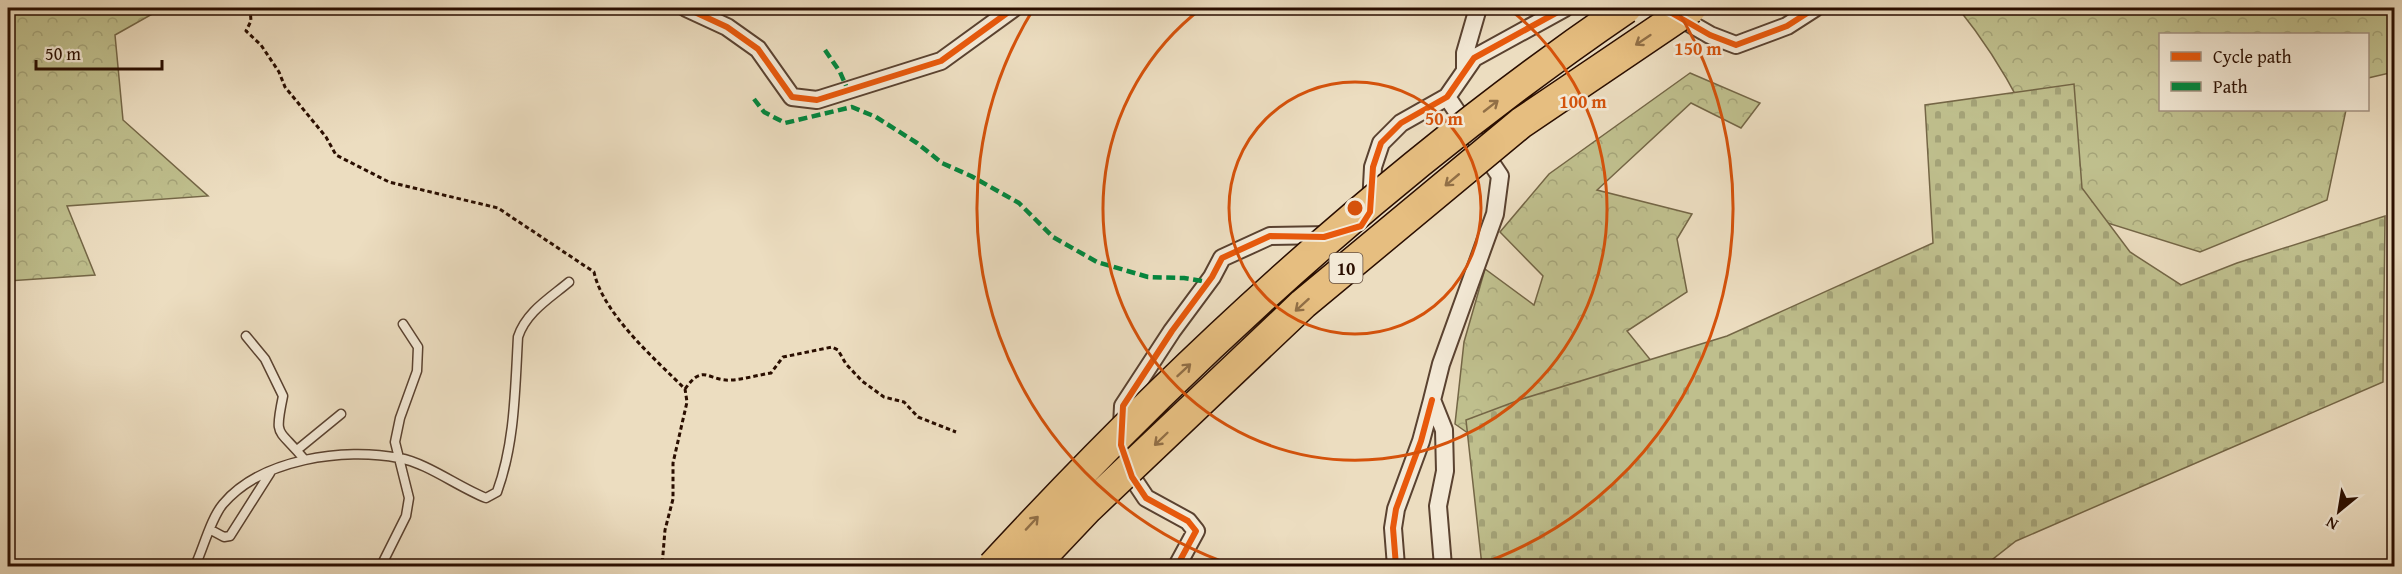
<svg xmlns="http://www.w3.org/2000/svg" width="2402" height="574" viewBox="0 0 2402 574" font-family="'Gentium Book Plus',serif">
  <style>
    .forest { fill: url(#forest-crowns); stroke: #746646; stroke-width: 1.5 }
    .cemetery { fill: url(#cemetery-stones); stroke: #746646; stroke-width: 1.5 }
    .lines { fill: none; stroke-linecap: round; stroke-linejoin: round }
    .lane-casing { stroke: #5a4230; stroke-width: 11 }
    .street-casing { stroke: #5a4230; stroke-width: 20 }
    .path { stroke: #2a0e00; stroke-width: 3; stroke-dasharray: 4.5 3; stroke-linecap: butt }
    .lane { stroke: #f3e9d6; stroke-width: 8 }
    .street { stroke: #f3e9d6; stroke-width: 16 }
    .highway-bridge-casing { stroke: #2a0e00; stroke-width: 33; stroke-linecap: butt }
    .highway-bridge { stroke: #e6be80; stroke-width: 30 }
    .quiet { stroke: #00873e; stroke-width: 4.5; stroke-dasharray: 9 4.5; stroke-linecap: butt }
    .cycleway-casing { stroke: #f3e9d6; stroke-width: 10 }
    .cycleway { stroke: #e8590c; stroke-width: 6 }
    .oneway { stroke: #916f46 }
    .ring { fill: none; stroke: #d5520b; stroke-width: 3 }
    .labels { text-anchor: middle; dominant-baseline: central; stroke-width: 5; stroke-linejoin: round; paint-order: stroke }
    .shield { fill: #f3e9d6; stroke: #665040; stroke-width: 1.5 }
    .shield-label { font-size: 18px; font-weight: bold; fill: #2a0e00 }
    .centre { fill: #d5520b; stroke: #f3e9d6; stroke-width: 3 }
    .ring-label { font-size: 18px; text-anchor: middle; font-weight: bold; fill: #d5520b; stroke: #f3e9d6; stroke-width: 5; stroke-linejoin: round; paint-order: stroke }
  </style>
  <defs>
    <pattern id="forest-crowns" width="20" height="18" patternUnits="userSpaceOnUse" patternTransform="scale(1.5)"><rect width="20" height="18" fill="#bfbf8d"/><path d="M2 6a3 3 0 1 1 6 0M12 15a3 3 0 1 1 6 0" fill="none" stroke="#a4a378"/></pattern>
    <pattern id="cemetery-stones" width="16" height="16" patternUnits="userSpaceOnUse" patternTransform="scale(1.5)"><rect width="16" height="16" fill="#bfbf8d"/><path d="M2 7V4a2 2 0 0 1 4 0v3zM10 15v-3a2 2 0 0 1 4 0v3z" fill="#a4a378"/></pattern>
  </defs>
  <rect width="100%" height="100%" fill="#ecddc0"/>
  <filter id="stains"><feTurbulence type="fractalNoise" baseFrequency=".00333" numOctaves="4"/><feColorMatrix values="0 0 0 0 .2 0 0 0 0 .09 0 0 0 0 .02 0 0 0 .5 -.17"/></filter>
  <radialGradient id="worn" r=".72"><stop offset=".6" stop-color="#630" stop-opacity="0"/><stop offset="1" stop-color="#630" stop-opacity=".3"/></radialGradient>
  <path class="forest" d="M8,8H163L115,35L123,120L208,196L67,206L95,275L8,281Z
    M1958,8H2394V72L2368,78V34H2160V110H2346L2327,200L2200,252L2066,210C2039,135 2008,70 1958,8Z
    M1690,73L1760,103L1741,128L1691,103L1597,190L1692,214L1677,239L1687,292L1627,331L1670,384L1482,443L1455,424L1464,342L1485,269L1534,305L1543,276L1500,232L1549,174Z"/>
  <path class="cemetery" d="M2074,84L2082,188L2130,252L2181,285L2237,263L2385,216L2383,382L2016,541L1984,566H1482L1466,420L1522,399L1727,336L1933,243L1925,105Z"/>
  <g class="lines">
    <defs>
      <path id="lane" d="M246,336L265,359L283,396C274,439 278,427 304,459
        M297,450L341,414
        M211,530L224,537L230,536L270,473
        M195,566C203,549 211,518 223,504C261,459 344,447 399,458C427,463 458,487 486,498L497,492C515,443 515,389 518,337C526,312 550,298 569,282
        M381,566L406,516L409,498L395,442L400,418L417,371L418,347L403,324"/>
      <path id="street" d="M686,8L727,27L758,49L792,97L817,100L941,61L1014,8
        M1663,8L1710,35L1736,45L1787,26L1815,8
        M1465,70V53L1478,8
        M1371,205L1373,167L1381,143L1401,123L1447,97L1474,58L1565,8
        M1177,566L1196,531L1188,521L1146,498L1132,477L1121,445L1123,406L1172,331L1212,277L1222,258L1270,236L1330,235
        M1396,566L1393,528L1396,509L1421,441L1432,400
        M1443,566L1438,506L1445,471L1444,430L1432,400L1441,364L1495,214L1500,176L1447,97"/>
    </defs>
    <use href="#lane" class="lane-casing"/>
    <use href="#street" class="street-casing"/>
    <path class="path" d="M250,8L251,21L246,31L261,45L279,72L285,87L326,137L336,155L389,182L498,208L594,272C603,314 655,359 685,389L687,402L673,463V499L665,530L662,566
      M685,389C704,362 708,382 732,380C745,379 758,375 771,373L783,357L832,347L838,350L846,364L862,381L884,397L904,402L918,417L956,432"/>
    <use href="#lane" class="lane"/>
    <use href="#street" class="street"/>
    <defs>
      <path id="highway-bridge" d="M993,566C1184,359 1393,167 1626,8
        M1033,566L1088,508L1303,304L1521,123L1691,8"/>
    </defs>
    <use href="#highway-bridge" class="highway-bridge-casing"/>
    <use href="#highway-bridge" class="highway-bridge"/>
    <path class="quiet" d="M825,50L840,72L850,95
      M754,99L764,112L785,123L852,107L876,117L917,143L942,163L971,176L1019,203L1053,237L1097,262L1148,277L1184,278L1208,282"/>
    <defs>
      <path id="cycleway" d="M686,8L727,27L758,49L792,97L817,100L941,61L1014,8
        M1663,8L1710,35L1736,45L1787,26L1815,8
        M1177,566L1196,531L1188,521L1146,498L1132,477L1121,445L1123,406L1172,331L1212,277L1222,258L1270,236L1324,237L1361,226L1370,212L1373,167L1381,143L1401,123L1447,97L1474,58L1565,8
        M1396,566L1393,528L1396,509L1421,441L1432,400"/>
    </defs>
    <use href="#cycleway" class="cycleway-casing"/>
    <use href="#cycleway" class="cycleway"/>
  </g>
  <defs><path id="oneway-shaft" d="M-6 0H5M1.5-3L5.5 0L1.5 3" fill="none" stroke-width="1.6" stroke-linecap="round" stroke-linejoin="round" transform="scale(1.5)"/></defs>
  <g class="oneway">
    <use href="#oneway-shaft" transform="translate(1643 40) rotate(146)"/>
    <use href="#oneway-shaft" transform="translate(1491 106) rotate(-38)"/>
    <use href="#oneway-shaft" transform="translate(1452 180) rotate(140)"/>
    <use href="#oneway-shaft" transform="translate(1302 305) rotate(138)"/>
    <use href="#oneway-shaft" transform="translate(1184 370) rotate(-43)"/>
    <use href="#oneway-shaft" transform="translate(1161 439) rotate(136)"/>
    <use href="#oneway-shaft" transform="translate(1032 523) rotate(-47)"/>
  </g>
  <g class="ring">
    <circle cx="1355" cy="208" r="126"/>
    <path d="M1508 8A252 252 0 1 1 1202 8"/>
    <path d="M1235 566A378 378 0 0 1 1034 8M1676 8A378 378 0 0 1 1475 566"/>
  </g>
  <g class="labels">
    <rect class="shield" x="1329.5" y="253" width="33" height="30" rx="4.5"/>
    <g class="shield-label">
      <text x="1346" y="268">10</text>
    </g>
  </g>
  <circle cx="1355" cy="208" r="9" class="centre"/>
  <g class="ring-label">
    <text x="1698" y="55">150 m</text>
    <text x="1583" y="108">100 m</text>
    <text x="1444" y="125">50 m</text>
  </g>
  <rect width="2402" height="574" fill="none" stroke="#ecddc0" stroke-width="30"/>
  <rect x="9" y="9" width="2384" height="556" fill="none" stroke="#2a0e00" stroke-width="3"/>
  <rect x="15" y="15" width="2372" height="544" fill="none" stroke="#2a0e00" stroke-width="1.5"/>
  <rect x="2159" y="33" width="210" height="78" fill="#f3e9d6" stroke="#a39180" stroke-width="1.5"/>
  <rect x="2171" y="52" width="30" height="9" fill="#e8590c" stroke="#a39180" stroke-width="1.5"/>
  <text x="2213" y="63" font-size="18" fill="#2a0e00">Cycle path</text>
  <rect x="2171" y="82" width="30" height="9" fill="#00873e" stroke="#a39180" stroke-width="1.5"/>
  <text x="2213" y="93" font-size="18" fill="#2a0e00">Path</text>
  <g transform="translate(2339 511) rotate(210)" stroke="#f3e9d6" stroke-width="4.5" paint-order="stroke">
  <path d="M0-4.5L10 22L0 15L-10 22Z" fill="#2a0e00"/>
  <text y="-9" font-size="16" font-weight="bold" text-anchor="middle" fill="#2a0e00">N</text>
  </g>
  <path d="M36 60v9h126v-9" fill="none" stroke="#2a0e00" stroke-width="3"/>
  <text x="45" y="60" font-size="18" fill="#2a0e00" stroke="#f3e9d6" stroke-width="4.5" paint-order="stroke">50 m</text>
  <rect width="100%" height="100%" filter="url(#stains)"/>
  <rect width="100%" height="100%" fill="url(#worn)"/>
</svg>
